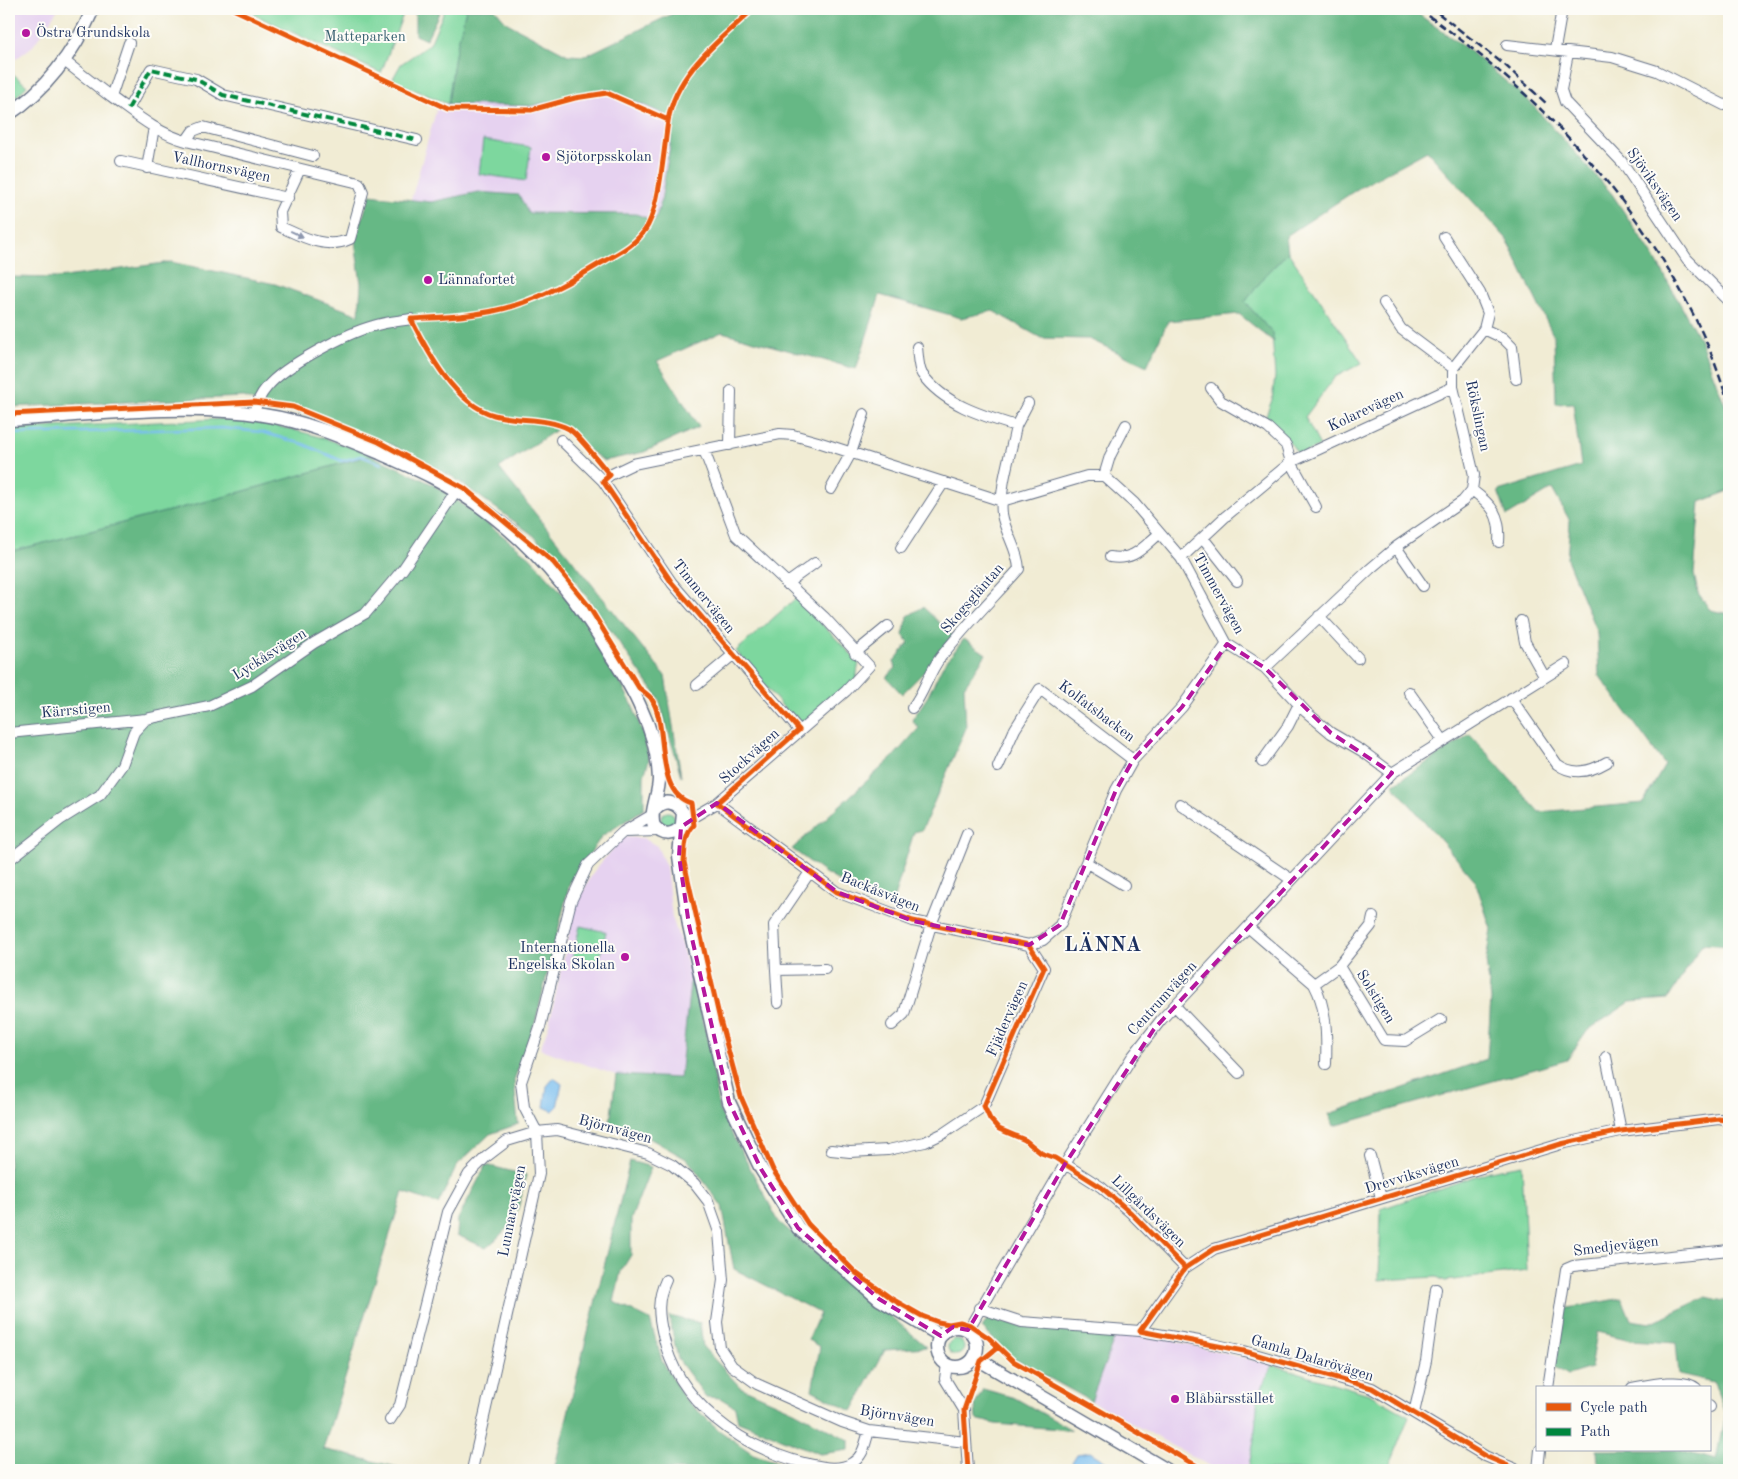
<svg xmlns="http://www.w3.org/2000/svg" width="1738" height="1479" viewBox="0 0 1738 1479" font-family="'Old Standard TT',serif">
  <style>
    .built { fill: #e6d2f0 }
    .green { fill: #7dd79e; stroke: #4c837e }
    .forest { fill: #66b885; stroke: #407472 }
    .water { fill: #78bdef; stroke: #4a76a6 }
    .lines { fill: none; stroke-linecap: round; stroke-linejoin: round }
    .stream { stroke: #78bdef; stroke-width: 2.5 }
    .minor-casing { stroke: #667187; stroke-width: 12 }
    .tertiary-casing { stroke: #667187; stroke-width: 15 }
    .minor { stroke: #fff; stroke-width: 10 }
    .tertiary { stroke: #fff; stroke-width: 12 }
    .rail { stroke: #1b2f5e; stroke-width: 2.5; stroke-dasharray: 8 4; stroke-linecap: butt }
    .quiet { stroke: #00873e; stroke-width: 4; stroke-dasharray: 8 4; stroke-linecap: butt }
    .cycleway-casing { stroke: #fdfcf7; stroke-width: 8 }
    .cycleway { stroke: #e8590c; stroke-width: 5 }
    .oneway { fill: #8d97ae }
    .marked { fill: none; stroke: #b5179e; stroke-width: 4; stroke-dasharray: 10 6; stroke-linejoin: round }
    .poi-dot { fill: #b5179e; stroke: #fdfcf7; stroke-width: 2 }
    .labels { text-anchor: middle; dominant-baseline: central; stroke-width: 4; stroke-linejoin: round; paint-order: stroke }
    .poi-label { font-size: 15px; fill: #1b2f5e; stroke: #fdfcf7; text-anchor: start }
    .park-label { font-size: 15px; fill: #386171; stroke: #fdfcf7 }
    .street-label { font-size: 15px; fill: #1b2f5e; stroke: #fdfcf7 }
    .district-label { font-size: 20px; font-weight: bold; letter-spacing: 1px; fill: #1b2f5e; stroke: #fdfcf7 }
  </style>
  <rect width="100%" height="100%" fill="#fdfcf7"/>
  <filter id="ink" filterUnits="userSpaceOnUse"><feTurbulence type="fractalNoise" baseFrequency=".02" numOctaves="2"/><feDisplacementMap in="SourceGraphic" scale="10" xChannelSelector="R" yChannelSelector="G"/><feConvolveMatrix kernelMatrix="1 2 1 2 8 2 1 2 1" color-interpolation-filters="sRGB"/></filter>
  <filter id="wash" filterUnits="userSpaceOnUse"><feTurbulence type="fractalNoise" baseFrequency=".0096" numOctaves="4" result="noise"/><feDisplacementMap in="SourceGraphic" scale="20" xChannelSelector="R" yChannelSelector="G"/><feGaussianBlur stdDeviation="1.12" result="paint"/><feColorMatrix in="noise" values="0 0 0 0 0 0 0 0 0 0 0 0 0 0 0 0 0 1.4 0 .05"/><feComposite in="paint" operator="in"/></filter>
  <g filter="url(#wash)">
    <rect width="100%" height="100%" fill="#f1ecd4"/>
    <path class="built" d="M9,9H58L33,46L9,64Z
      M607,89L664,114L674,121L661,201L655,222L636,214L528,213L478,192L431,202L411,200L438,104L530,106Z
      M623,837L643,838L657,846L666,867L672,917L691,974L680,1079L616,1075L540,1049L549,1024L576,904L594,871Z
      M1117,1331L1146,1334L1273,1365L1258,1396L1254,1441L1247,1470H1217L1091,1401Z"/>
    <path class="green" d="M242,9H405L381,73Z
      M445,9H466L455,55L448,104L392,80L401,64L430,44Z
      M12,73L27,86L9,103V74Z
      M483,140L531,147L526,181L479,174Z
      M1288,252L1362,363L1335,377L1305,417L1320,446L1299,455L1285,436L1265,418L1272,400L1275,377L1272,333L1245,302L1265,276Z
      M221,419C277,423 319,435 372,455L220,498L9,552V429Z
      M796,598L859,662L856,679L799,726L736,651Z
      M661 819a7 7 0 1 1 14 0a7 7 0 1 1-14 0Z
      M580,926L606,932L598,966L572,960Z
      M1522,1165L1527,1271L1445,1281L1437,1277L1379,1280L1381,1209L1490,1171Z
      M948 1347a8 8 0 1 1 16 0a8 8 0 1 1-16 0Z
      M1273,1365L1369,1394L1409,1416L1388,1470H1248L1254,1441L1258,1396Z"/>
    <path class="forest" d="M415,9H441L426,40L415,35Z
      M466,9H495L507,23L568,55L585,56L672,14L678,9H1411L1470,51L1529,101L1612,194L1657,262L1700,340L1729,415V491L1700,502L1694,574L1698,593L1710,610L1729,614V946L1702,944L1668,999L1630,1002L1588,1030L1567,1060L1334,1126L1329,1114L1487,1059L1491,999L1486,961L1491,929L1475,880L1393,785L1470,734L1539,812L1643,803L1665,765L1599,675L1597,633L1567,559L1570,521L1552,489L1507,516L1498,491L1581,466L1573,403L1556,404L1554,337L1506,238L1427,151L1359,188L1286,236L1288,252L1265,276L1245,302L1272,333L1274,342L1239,314L1168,321L1147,366L1089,339L1041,338L993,311L961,318L880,295L856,369L722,332L657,361L699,427L644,452L604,461L559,428L499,468L665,676L681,776L659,699L577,583L533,535L453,477L390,444L293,411L269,408L244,397L9,407V277L58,278L171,262L275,284L359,315L361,284L355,241L370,195L431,202L478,192L519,195L528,213L636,214L655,221L661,201L674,121L664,114L607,89L530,106L448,104L455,55Z
      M371,455L432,484L462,504L530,557L571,603L593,632L632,704L644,736L649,760L644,776V809L602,836L570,882L536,1019L514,1080L518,1124L490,1134L458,1164L438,1204L403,1192L323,1449L409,1470H9V552L220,498Z
      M923,607L953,636L928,668L902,694L886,677L896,668L894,661L909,643L903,635L908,616Z
      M964,639L986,654L964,687L966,728L922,830L914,832L892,904L859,893L825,873L792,849L892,758L919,728L912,720L928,696L942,667Z
      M691,974L710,1047L719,1110L779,1222L927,1347L885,1350L852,1411L812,1390L820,1347L808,1340L820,1313L734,1269L722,1206L688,1160L644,1135L610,1123L616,1075L680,1078Z
      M630,1161L651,1167L631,1219V1255L621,1271L614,1302L650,1320L662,1361L684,1398L720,1431L753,1454L786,1465L785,1470H558L555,1466Z
      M486,1165L526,1175C522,1185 522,1195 519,1205C515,1223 499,1237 486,1248L457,1235L458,1219Z
      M1706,1297L1729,1302V1470H1602L1598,1466L1597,1450H1676L1716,1460L1725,1414L1714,1382L1679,1374L1676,1343L1631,1340L1597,1332L1591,1368L1568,1375L1555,1367L1563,1309L1622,1298L1631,1320L1650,1323Z
      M669,1316L700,1323L703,1347L740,1387L794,1411L849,1440V1450L820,1454L738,1421L735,1407L720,1398L706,1397L678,1359Z
      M988,1318L1019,1326L1117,1331L1091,1401L1013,1358L982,1328Z
      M983,1389L1015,1398L1072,1430L995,1424L976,1419L975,1405Z"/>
    <path class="water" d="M554,1078L562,1084L557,1107L553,1111L544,1107L547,1086Z
      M1090,1452L1119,1470H1076L1072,1462L1077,1454Z"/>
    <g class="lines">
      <path class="stream" d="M9,434L222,428L261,432L303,444L342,461L361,456L382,464"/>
    </g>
  </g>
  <g filter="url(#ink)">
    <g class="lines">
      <defs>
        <path id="minor" d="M1507,45L1612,57L1657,71L1724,105
          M1555,49L1562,9
          M1568,53L1561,90L1565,102L1622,162L1687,259L1729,301
          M63,60L111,97L129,43
          M111,97C135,114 157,133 186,141L193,131L203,127L313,156
          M128,109L151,69L196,79L223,95L417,140
          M186,141L359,183L363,192L350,239C326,250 303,237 281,227L280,212L300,169
          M121,161L288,198
          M147,168L154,127
          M1384,303L1401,329L1453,368
          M1484,329L1503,338L1512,347L1516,379
          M917,347C918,355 918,367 922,374C943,404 983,416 1016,426L1028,403
          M1211,388L1221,401L1268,428L1286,445L1291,462L1316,507
          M254,414C256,404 260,395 267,387C284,366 347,333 373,326C386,322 399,321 411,319
          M561,440L603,481L672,583L799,730
          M730,445L731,391
          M1104,476L1110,456L1126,425
          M603,481L610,475L633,464L780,434L793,435L818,442L1002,501L1087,476H1104L1134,503L1181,558L1227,644L1265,668L1306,712L1331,733L1362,751L1392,773
          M831,489L851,453L864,414
          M1472,490C1492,505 1501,515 1499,542
          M1203,538L1237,581
          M1396,547L1423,586
          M901,548L944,482
          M1110,557C1134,561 1142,548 1159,534
          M1181,558L1226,516L1291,462L1453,387
          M786,584L815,563
          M1319,616L1358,658
          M1521,621L1525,642L1544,676
          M855,653L888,626
          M1265,668L1370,569L1396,547L1463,501L1472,490L1474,475L1453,387V368L1484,329L1488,313L1480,293L1444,237
          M697,685L734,654
          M1409,692L1443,740
          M1511,698L1557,764C1573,776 1590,772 1607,762
          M912,708C924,693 928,674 940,658C964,627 993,598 1019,569C1018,549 1005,533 1002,514C999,486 1011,454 1016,426
          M9,733L146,719L209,706L252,686L314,643L366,613L403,569L456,491
          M1262,762L1288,726L1299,704
          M998,767L1015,729L1040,689L1133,760
          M717,803L837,892L913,921L1029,945L1043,940L1060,925L1116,790L1133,760L1182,707L1227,644
          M1180,804L1292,880
          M683,823L717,803L846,691L869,666L825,618L736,535L704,450
          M624,832L658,831
          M9,860L60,820L100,795L122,765L134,732L146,719
          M1087,863L1124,885
          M810,872L774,925L776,970L825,969
          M1373,917L1371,926L1339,966L1384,1040L1405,1041L1441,1019
          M1249,928L1314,984
          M776,970L778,1003
          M1175,1006L1239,1073
          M892,1025L904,1014L931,925L967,834
          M1606,1057L1621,1131
          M1326,1064C1327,1037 1327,1008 1314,984L1339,966
          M831,1150L850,1152L888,1150L925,1142L944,1133L984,1106L1044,968L1029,945
          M1370,1156L1381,1198
          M1065,1164L1101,1187L1131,1213L1185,1268
          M666,1280C657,1299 658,1314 663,1335C677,1402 740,1447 804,1463C819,1466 838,1472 852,1463C864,1456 865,1443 869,1431
          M979,1308L1022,1322L1140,1331L1199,1341L1244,1351L1372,1388L1485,1456L1518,1470
          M968,1330L1065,1164L1132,1057L1161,1020L1392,773L1566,664
          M1140,1331L1185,1268L1214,1249L1561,1144L1621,1131L1719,1119L1729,1121
          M947,1364L945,1379L964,1410L968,1470
          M1548,1388L1566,1269L1573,1266L1729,1250
          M1632,1388C1648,1385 1684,1377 1696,1388
          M1709,1406L1710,1407
          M1414,1413L1426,1361L1436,1289
          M390,1420L400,1405L448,1212L469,1174L486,1157L507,1141L537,1132L557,1130L648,1153L672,1165L694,1183L708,1201L719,1232L723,1280L717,1322L720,1348L732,1366L757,1384L842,1422L869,1431L966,1442
          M472,1470L539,1174L537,1132L524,1107L521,1082L540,1027L571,901L588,865L623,832L652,815
          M1538,1470L1540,1450"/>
        <path id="tertiary" d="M9,114C47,89 75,50 93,9
          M9,420C90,415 183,403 263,415C304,421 342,437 380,453C397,461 415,468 432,477C508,516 567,581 610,654C622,672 634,691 642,711C652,732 658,757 659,779C659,795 649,812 654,826C663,836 672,836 681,827
          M655,809C664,799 676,801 683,813L679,856L689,925L729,1102L761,1169L798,1228L879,1299L941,1336
          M937 1347a20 20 0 1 1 40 0a20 20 0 1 1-40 0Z
          M974,1357L1167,1470"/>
      </defs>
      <use href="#minor" class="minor-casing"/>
      <use href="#tertiary" class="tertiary-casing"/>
      <use href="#minor" class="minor"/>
      <use href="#tertiary" class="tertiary"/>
      <path class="rail" d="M1419,9C1538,92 1643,203 1704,337C1714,358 1721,382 1729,404
        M1438,13L1506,66L1547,104"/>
      <path class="quiet" d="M128,109L151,69L196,79L223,95L417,140"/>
      <defs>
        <path id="cycleway" d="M233,9L448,109L531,110L575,98L607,93L668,120
          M753,9C719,41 676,72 668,121C664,148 660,203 648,225C638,244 619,253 601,263C573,280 545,296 513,306C481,316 445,317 411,319C428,353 455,404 494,415C518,422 546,417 569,429C579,435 601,465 610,475L603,481L672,583L799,730L717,803L837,892L913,921L1029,945L1044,968L984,1106L990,1119L999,1129L1025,1140L1041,1153L1055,1158L1101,1187L1131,1213L1185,1268
          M9,414L254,402L293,407L379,442L464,488L553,562L588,605L639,688C643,691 648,695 651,698C670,726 653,792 691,803L694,825C684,835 685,849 684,862L720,1020L741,1097L773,1170L808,1224L856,1273L892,1299L922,1316L938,1322L949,1324L960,1322L970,1325L989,1338L1013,1361L1204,1470
          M968,1470L964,1410L981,1361L998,1347
          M1518,1470L1485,1456L1372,1388L1244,1351L1140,1331L1185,1268L1214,1249L1561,1144L1621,1131L1719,1119L1729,1121"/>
      </defs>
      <use href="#cycleway" class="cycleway-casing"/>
      <use href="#cycleway" class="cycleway"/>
    </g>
    <defs><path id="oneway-solid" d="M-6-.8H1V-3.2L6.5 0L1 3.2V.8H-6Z" transform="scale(1.25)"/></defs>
    <use class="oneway" href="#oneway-solid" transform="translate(297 234) rotate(25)"/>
  </g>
  <path class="marked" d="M1227,644L1265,668L1331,733L1392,773L1154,1029L1065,1164L968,1330L953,1327L941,1336L879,1299L798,1228L761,1169L729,1102L689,925L679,856L681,827L717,803L837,892L913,921L1029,945L1060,925L1116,790L1133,760L1182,707Z"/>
  <g class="poi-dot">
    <circle cx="26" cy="33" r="5"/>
    <circle cx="546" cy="157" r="5"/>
    <circle cx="428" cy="280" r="5"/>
    <circle cx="625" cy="957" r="5"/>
    <circle cx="1175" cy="1399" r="5"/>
  </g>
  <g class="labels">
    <g class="poi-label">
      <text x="36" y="33">Östra Grundskola</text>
      <text x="556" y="157">Sjötorpsskolan</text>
      <text x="438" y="280">Lännafortet</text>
      <text x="615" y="948" text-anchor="end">Internationella<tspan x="615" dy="17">Engelska Skolan</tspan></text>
      <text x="1185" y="1399">Blåbärsstället</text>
    </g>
    <g class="park-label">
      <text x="365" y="37">Matteparken</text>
    </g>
    <g class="street-label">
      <text transform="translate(221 168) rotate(12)">Vallhornsvägen</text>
      <text transform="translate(1654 185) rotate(55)">Sjöviksvägen</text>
      <text transform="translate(1366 411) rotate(-25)">Kolarevägen</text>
      <text transform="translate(1477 416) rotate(78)">Rökslingan</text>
      <text transform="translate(1218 594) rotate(61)">Timmervägen</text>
      <text transform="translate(703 597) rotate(51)">Timmervägen</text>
      <text transform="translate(973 599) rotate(-49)">Skogsgläntan</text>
      <text transform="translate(270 655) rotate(-32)">Lyckåsvägen</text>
      <text transform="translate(76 711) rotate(-5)">Kärrstigen</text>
      <text transform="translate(1096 712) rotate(37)">Kolfatsbacken</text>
      <text transform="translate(750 757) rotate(-42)">Stockvägen</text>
      <text transform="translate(880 893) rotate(22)">Backåsvägen</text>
      <text transform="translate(1375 997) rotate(58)">Solstigen</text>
      <text transform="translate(1163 999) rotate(-48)">Centrumvägen</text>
      <text transform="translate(1008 1019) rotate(-66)">Fjädervägen</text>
      <text transform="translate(615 1130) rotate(15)">Björnvägen</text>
      <text transform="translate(1412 1176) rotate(-17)">Drevviksvägen</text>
      <text transform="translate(513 1211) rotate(-79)">Lunnarevägen</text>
      <text transform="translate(1148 1212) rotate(44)">Lillgårdsvägen</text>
      <text transform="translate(1616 1247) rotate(-7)">Smedjevägen</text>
      <text transform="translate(1312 1359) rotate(17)">Gamla Dalarövägen</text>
      <text transform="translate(897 1417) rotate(9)">Björnvägen</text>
    </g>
    <g class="district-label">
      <text x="1103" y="946">LÄNNA</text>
    </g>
  </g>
  <rect width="1738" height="1479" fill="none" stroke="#fdfcf7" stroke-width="30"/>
  <rect x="1536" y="1386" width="175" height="65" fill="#fdfcf7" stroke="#a3aaba"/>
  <rect x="1546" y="1403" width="25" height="8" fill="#e8590c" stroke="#a3aaba"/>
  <text x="1580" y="1412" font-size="15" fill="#1b2f5e">Cycle path</text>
  <rect x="1546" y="1428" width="25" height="8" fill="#00873e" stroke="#a3aaba"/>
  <text x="1580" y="1436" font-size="15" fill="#1b2f5e">Path</text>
</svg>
